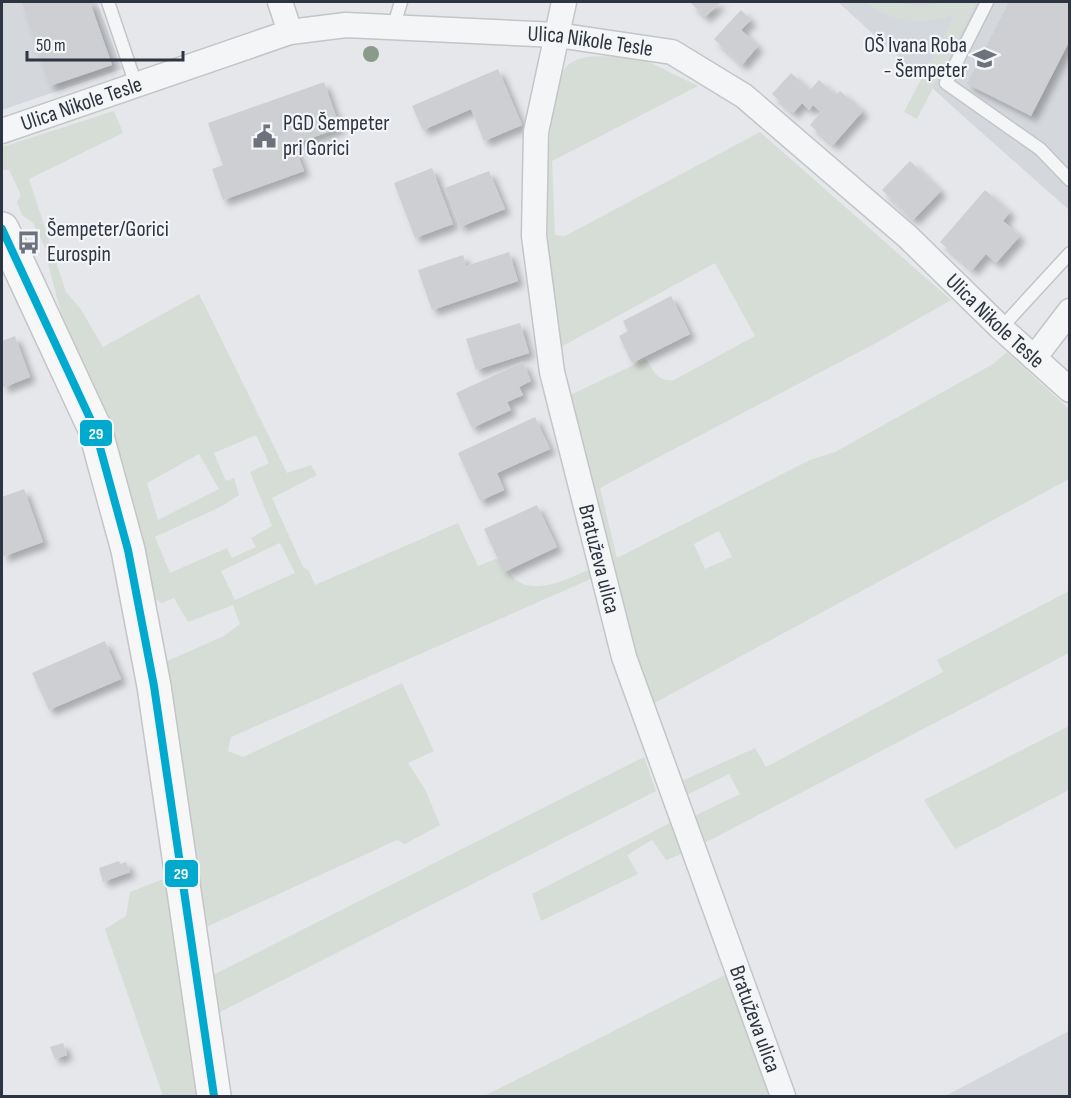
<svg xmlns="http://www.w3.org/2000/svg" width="1071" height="1098" viewBox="0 0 1071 1098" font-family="'Sofia Sans Condensed',sans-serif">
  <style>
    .built { fill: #d4d7dc }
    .green { fill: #d6ddd6; fill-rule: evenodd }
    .building { fill: #cdcfd2; filter: url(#shadow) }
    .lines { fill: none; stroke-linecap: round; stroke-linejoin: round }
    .lane-casing { stroke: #c3c5c8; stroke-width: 15 }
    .street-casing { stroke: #c3c5c8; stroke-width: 27 }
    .secondary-casing { stroke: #c3c5c8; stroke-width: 36 }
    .lane { stroke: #f4f5f6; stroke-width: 12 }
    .street { stroke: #f4f5f6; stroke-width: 24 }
    .secondary { stroke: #f7f7f8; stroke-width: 33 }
    .bus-1-casing { stroke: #f3f5f8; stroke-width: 12 }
    .bus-1 { stroke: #00a9ce; stroke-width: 8 }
    .tree { fill: #8b9b8a }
    .labels { text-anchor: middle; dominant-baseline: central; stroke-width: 4.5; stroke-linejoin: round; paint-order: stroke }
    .street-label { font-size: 22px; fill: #2d3542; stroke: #f3f5f8 }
    .poi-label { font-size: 22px; fill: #2d3542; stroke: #f3f5f8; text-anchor: start }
    .line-badge { stroke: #f3f5f8; stroke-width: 2 }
    .badge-label { font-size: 16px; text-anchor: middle; font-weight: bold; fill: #fff }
  </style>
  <defs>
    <filter id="shadow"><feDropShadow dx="5.5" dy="5.5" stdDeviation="3" flood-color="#0004"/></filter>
  </defs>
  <rect width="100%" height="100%" fill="#e5e7ea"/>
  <path class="built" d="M2,2H97L122,69L2,110Z
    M838,2H1069V210L962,115Z
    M1069,1031V1096H945Z"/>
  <path class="green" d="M867,2H894L920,7L944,2H977L917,119L904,112L955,14C927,26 891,24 867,2Z
    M616,56L647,61L698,86L552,161L555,235L565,236L760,132L951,300L876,343L600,488L617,558L810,460L835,452L993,364L1007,352L1069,409V479L645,708L566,397L646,359C654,372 658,382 674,380L755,336L715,263L559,348C549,274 543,209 550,134C552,114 552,85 565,68C578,53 599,57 616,56ZM719,531L732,557L705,569L694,544Z
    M114,111L123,133L29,179L66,292L80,308L103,347L199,294L287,473L311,465L317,475L272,498L303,567L309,571L315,585L458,523L478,566L495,559L503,560C507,566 510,576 516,580C536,595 568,579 588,570L593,578L231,737L228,751L243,757L402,683L434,751L408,763L425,789L440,825L405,844L397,840L204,928L165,662L224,636L240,624L233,605L188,622L174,598L162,603L155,599L119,452L61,313L48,263L51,260L33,223L22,215L17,202L21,195L9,170H2V147ZM256,435L269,463L250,472L272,526L251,538L256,547L232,558L227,548L170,573L155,537L222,506L239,495L234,478L226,481L214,453ZM199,454L219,489L158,520L147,483ZM280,543L295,573L235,600L221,571Z
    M1069,591V653L697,847L686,820L740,794L729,774L679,799L673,785L755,748L766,767L943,672L937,660Z
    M1069,726V790L955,849L924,800Z
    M644,757L656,791L214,1015L211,976Z
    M670,823L681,854L666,860L652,840L627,855L638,874L541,921L532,894Z
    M171,876L202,1096H163L105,929L126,916L130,892Z
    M729,973L774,1096H484Z"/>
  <path class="building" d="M22,2H90L112,65L50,86Z
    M690,2H721L705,17Z
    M1009,2H1070V40L1031,116L967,84Z
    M741,10L751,20L741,30L758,46L742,65L714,39Z
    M498,69L522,125L484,141L471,109L423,130L412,106Z
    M791,73L810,90L819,80L836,95L840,91L863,111L833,145L810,125L821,112L813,105L809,110L802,103L793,113L772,94Z
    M324,82L340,128L294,144L304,171L223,200L212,169L223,165L208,123Z
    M910,161L941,191L913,220L882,190Z
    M432,168L453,224L415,238L394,183Z
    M489,171L505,209L460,227L445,188Z
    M985,190L1010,212L1003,221L1020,236L996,263L986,254L972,270L940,242Z
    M509,252L518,281L432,310L418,270L463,255L466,266Z
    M671,296L690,334L632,363L619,336L628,331L623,321Z
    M520,323L529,353L476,370L466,339Z
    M15,336L30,377L2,388V341Z
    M523,362L531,381L519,387L523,395L507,402L511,410L472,428L456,393Z
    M535,417L550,449L497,473L504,490L480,501L458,453Z
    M24,489L43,542L2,557V497Z
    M537,505L557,547L504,572L484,529Z
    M105,641L121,679L49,710L32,673Z
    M119,861L120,864L126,862L130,872L103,882L99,868Z
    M63,1043L67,1055L55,1059L50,1047Z"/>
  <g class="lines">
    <defs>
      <path id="lane" d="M108,2L136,85
        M987,2L946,83L1040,149L1070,180
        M393,28L401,2
        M1001,328L1070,253"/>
      <g id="street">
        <path d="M280,2L290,32"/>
        <path id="s1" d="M564,2L536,132L534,236L552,372L624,657L783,1096"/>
        <path id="s2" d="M2,131L290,32L346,25L557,35L672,52L744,96L908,237L1001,328L1070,390"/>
        <path d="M1034,358L1070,311"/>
      </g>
      <path id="secondary" d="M2,229L95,429L128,550L154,686L214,1096"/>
    </defs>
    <use href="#lane" class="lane-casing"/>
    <use href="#street" class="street-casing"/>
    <use href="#secondary" class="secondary-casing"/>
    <use href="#lane" class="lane"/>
    <use href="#street" class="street"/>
    <use href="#secondary" class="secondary"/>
    <defs>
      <path id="bus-1" d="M2,229L95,429L128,550L154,686L214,1096"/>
    </defs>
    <use href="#bus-1" class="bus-1-casing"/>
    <use href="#bus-1" class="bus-1"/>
  </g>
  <circle class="tree" cx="371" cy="54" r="8"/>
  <defs>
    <symbol id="school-bare" viewBox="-9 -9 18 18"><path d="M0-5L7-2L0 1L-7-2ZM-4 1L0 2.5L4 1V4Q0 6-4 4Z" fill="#6d737d" stroke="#f3f5f8" stroke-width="2.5" paint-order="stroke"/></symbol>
    <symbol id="civic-bare" viewBox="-9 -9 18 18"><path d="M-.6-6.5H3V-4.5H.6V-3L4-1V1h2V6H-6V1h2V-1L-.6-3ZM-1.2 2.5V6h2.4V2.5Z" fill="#6d737d" stroke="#f3f5f8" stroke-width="2.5" paint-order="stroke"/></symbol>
    <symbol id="bus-bare" viewBox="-9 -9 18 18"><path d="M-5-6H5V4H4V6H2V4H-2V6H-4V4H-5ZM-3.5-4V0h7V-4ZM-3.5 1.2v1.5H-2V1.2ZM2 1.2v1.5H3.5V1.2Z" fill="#6d737d" stroke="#f3f5f8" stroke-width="2.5" paint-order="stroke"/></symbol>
  </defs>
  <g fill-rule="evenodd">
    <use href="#school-bare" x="968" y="42" width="33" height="33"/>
    <use href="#civic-bare" x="248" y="120" width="33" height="33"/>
    <use href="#bus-bare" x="12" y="226" width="33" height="33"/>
  </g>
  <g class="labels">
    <g class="street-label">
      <text stroke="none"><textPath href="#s2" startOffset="606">Ulica Nikole Tesle</textPath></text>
      <text stroke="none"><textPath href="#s2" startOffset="84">Ulica Nikole Tesle</textPath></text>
      <text stroke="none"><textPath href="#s2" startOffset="1110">Ulica Nikole Tesle</textPath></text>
      <text stroke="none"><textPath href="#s1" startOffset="567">Bratuževa ulica</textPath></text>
      <text stroke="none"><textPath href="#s1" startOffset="1053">Bratuževa ulica</textPath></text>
    </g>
    <g class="poi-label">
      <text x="967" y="45" text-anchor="end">OŠ Ivana Roba<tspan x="967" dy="25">- Šempeter</tspan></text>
      <text x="283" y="123">PGD Šempeter<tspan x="283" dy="25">pri Gorici</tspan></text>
      <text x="47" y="229">Šempeter/Gorici<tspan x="47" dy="25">Eurospin</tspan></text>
    </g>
  </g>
  <g class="line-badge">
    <rect x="79" y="419" width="34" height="28" rx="6" fill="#00a9ce"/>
    <rect x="164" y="859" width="35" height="29" rx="6" fill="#00a9ce"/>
  </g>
  <g class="badge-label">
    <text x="96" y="439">29</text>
    <text x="181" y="879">29</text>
  </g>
  <rect width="1071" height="1098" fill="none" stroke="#2d3542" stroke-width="6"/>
  <path d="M27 51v9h156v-9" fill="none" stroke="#2d3542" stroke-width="3"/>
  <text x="36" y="51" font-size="18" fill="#2d3542" stroke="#f3f5f8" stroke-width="4.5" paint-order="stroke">50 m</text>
</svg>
